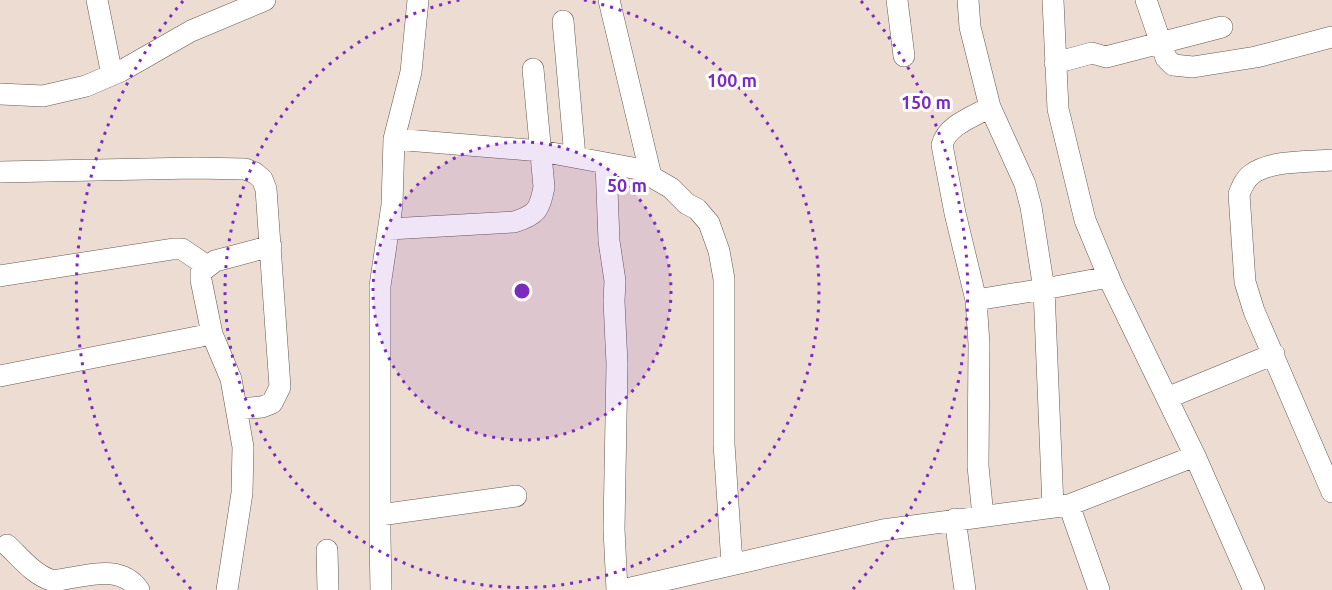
<svg xmlns="http://www.w3.org/2000/svg" width="1332" height="590" viewBox="0 0 1332 590" font-family="Ubuntu,sans-serif">
  <style>
    .lines { fill: none; stroke-linecap: round; stroke-linejoin: round }
    .minor-casing { stroke: #665950; stroke-width: 22 }
    .minor { stroke: #fff; stroke-width: 21 }
    .ring { fill: none; stroke: #7b2cbf; stroke-width: 3; stroke-dasharray: 3 6 }
    .centre { fill: #7b2cbf; stroke: #fff; stroke-width: 3 }
    .ring-label { font-size: 18px; text-anchor: middle; font-weight: bold; fill: #7b2cbf; stroke: #fff; stroke-width: 6; stroke-linejoin: round; paint-order: stroke }
  </style>
  <rect width="100%" height="100%" fill="#ecdcd2"/>
  <g class="lines">
    <defs>
      <path id="minor" d="M97,0L112,75
        M609,0L651,176
        M897,0L904,56
        M968,0L970,27L990,107C973,117 947,125 942,145L955,213L976,300L979,344L978,466L983,516
        M1053,0L1058,109L1085,220L1112,285L1195,456L1254,590
        M1146,0L1166,58L1173,65L1193,67L1256,57L1332,37
        M563,21L575,157
        M1055,63L1092,53L1106,57L1222,27
        M0,94L43,96L86,86L121,71L191,31L265,0
        M394,139L541,151L638,169L671,188L687,204L697,209L709,223L719,251L724,279V444L732,564
        M1332,160C1309,162 1271,160 1252,174C1245,179 1242,187 1239,194L1245,282L1254,311L1332,492
        M606,163L609,241L615,281L614,301L617,364L614,529L617,590
        M0,172L195,168L245,169L255,173L262,179L266,189L280,387L272,403L262,407L237,409
        M389,229L514,222C537,215 540,209 544,187L533,69
        M0,276L173,249H182L207,266
        M976,300L1044,289L1031,207L1025,184L990,107
        M212,334L201,280V272L215,261L271,246
        M0,376L212,334L231,379L243,447L242,493L227,590
        M1167,398L1274,354
        M1069,505L1099,590
        M1053,507L1044,289L1109,277
        M380,515L516,496
        M955,519L965,590
        M7,545C20,557 34,575 51,580C57,581 64,579 70,578C94,574 122,566 139,590
        M327,550L328,590
        M381,590L380,537V286L392,205L394,139L411,72L418,0
        M622,590L883,530L1069,505L1195,456"/>
    </defs>
    <use href="#minor" class="minor-casing"/>
    <use href="#minor" class="minor"/>
  </g>
  <circle cx="522" cy="291" r="149" fill="#7b2cbf" fill-opacity=".12"/>
  <g class="ring">
    <circle cx="522" cy="291" r="149"/>
    <path d="M584 0A297 297 0 1 1 460 0"/>
    <path d="M191 589A446 446 0 0 1 183 1M861 1A446 446 0 0 1 853 589"/>
  </g>
  <circle cx="522" cy="291" r="9" class="centre"/>
  <g class="ring-label">
    <text x="732" y="87">100 m</text>
    <text x="926" y="109">150 m</text>
    <text x="627" y="192">50 m</text>
  </g>
</svg>
